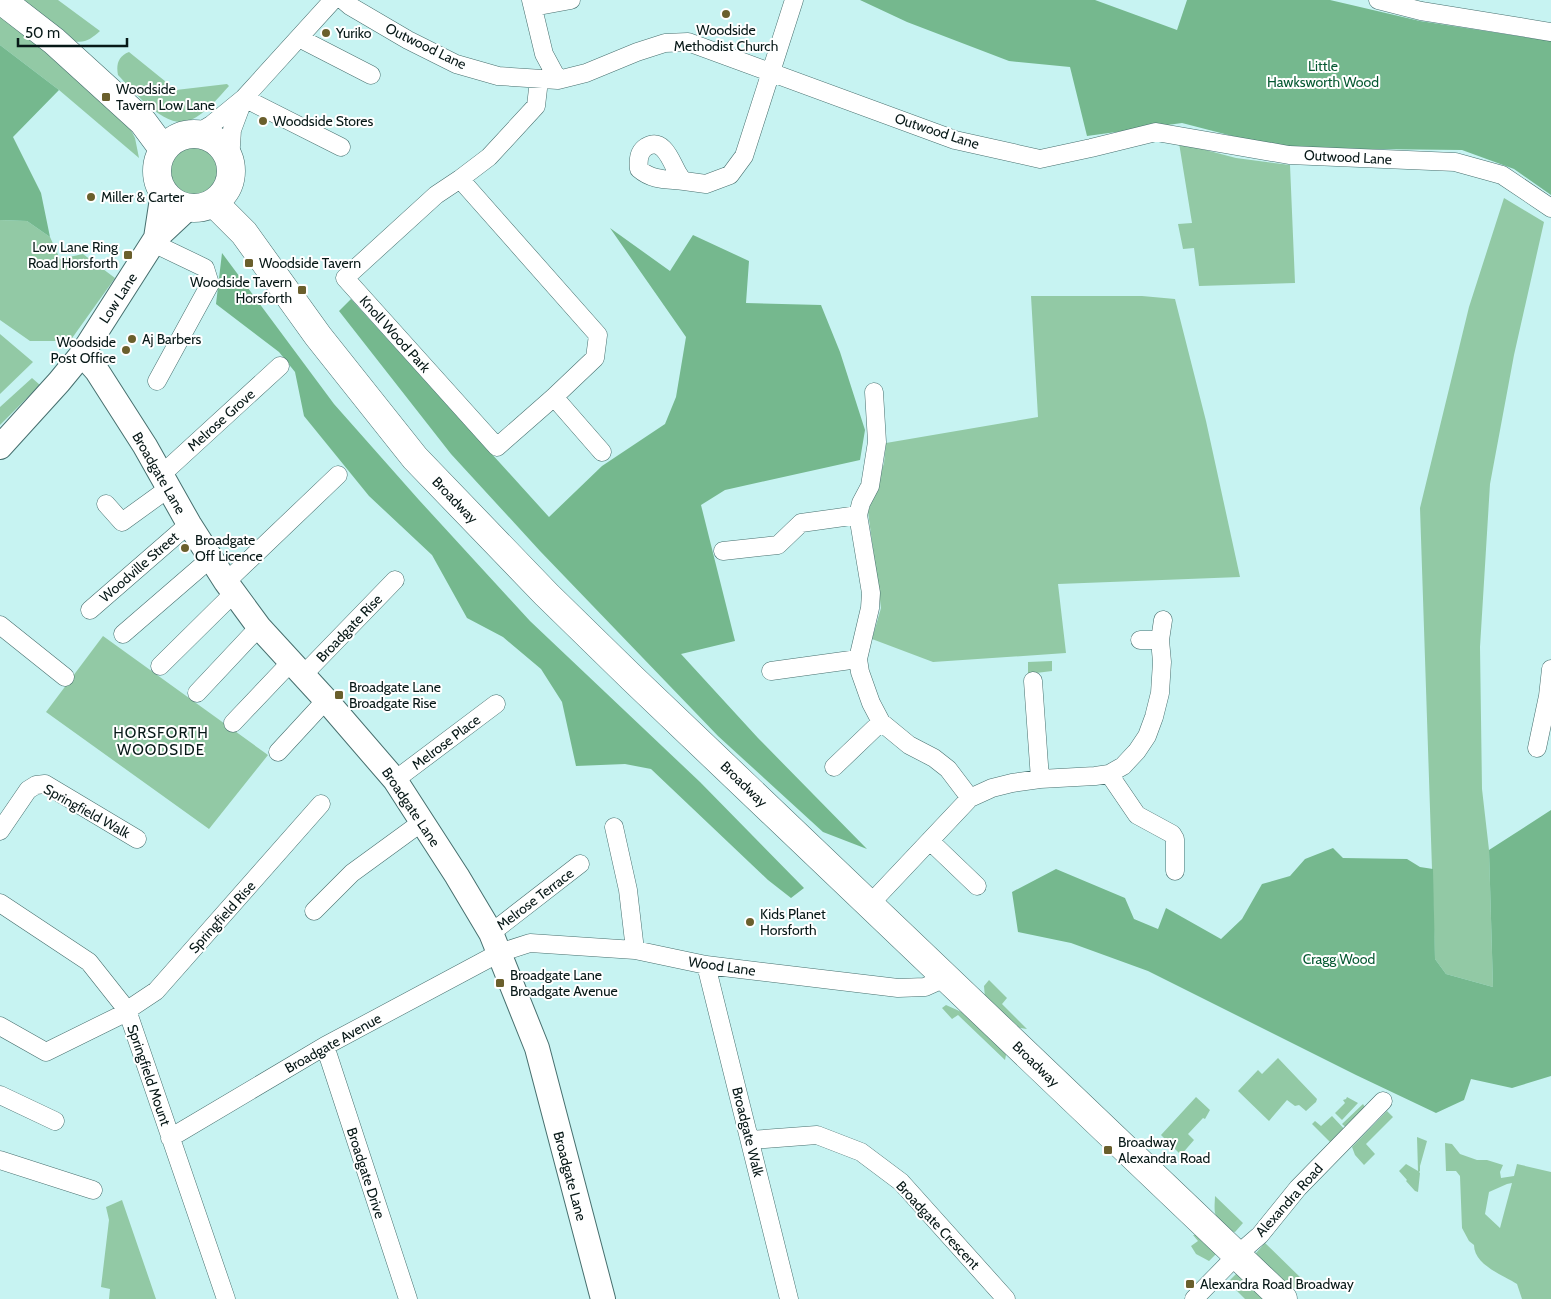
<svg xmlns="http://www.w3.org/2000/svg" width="1551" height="1299" viewBox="0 0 1551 1299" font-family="Cabin,sans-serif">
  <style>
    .green { fill: #92c9a5; fill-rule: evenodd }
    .forest { fill: #75b88e }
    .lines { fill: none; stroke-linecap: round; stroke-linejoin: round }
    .street-casing { stroke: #476f6e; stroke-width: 19 }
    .secondary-casing { stroke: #476f6e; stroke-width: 26 }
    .highway-casing { stroke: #476f6e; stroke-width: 29 }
    .street { stroke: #fff; stroke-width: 18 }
    .secondary { stroke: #fff; stroke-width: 24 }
    .highway { stroke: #fff; stroke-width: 28 }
    .poi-dot { fill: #6a5f2c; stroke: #fff; stroke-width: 2 }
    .labels { text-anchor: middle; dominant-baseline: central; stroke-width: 4; stroke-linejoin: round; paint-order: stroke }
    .poi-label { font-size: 14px; fill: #071817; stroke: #fff; text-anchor: start }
    .street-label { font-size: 14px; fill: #071817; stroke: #fff }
    .park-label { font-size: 14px; fill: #075a33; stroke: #fff }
    .neighbourhood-label { font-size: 15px; letter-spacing: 1px; fill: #071817; stroke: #fff }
  </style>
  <rect width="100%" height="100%" fill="#c7f3f2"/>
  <path class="green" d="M20,0H58L100,31C91,39 83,45 71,40Z
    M0,11L117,111L131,130L135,138L139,158L59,90L0,45Z
    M129,52L176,90L227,84L229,86C219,97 206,113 191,120C167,132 133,91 118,75C116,65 118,56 129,52Z
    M1179,143L1236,158L1290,165L1295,283L1199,286L1194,248L1183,249L1178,224L1192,223Z
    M167 171a27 27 0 1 1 54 0a27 27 0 1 1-54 0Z
    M1504,198L1544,222L1514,355L1490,484L1480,647L1482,789L1489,850L1493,987L1446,974L1435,959L1420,508L1469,307Z
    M0,220L27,221L50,237L60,259L83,254L115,278L70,341H30L0,320Z
    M1031,296H1142L1175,299L1206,421L1240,577L1058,584L1066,653L933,662L872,639L881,608L868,512L884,463L886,443L1038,417Z
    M0,334L33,362L0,394Z
    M32,378L40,385L0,425V407Z
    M103,636L268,755L209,829L46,712Z
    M1052,661V671L1028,674V662Z
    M989,980L1007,998L1002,1004L1027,1029L1014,1027L985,998L984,986Z
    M946,1005L966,1014L1004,1048L1006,1055L1005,1060L958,1015L952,1019L942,1008Z
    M1278,1058L1317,1099L1316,1102L1306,1111L1299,1105L1295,1106L1287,1100L1269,1121L1238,1091L1258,1070L1262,1074Z
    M1196,1097L1210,1110L1205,1119L1203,1118L1188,1134L1194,1140L1181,1155L1161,1135Z
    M1347,1097L1358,1103L1342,1120L1335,1113L1345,1103L1343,1100L1346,1099Z
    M1363,1104L1368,1112L1350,1131L1342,1124Z
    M1387,1111L1393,1117L1366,1144L1375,1154L1364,1165L1355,1155L1352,1147Z
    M1332,1116L1348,1133L1332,1144L1312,1124L1315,1121L1321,1126Z
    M1417,1137L1427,1141L1420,1166V1171L1419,1172L1420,1173L1418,1192L1415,1191L1406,1181L1407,1180L1399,1171L1406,1164L1418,1171Z
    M1445,1143L1452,1144L1460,1154L1477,1160H1487L1503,1165L1500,1172L1501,1178L1514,1176L1517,1164L1551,1172V1299H1522L1517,1284C1503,1275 1474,1265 1474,1245L1469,1241L1462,1228L1460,1176L1456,1171H1446ZM1512,1183L1500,1228L1485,1214L1489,1192L1507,1184Z
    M1215,1196L1243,1223L1235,1232C1228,1231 1217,1220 1215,1213C1214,1207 1215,1201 1215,1196Z
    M122,1200L156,1299H109L110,1289L101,1287L109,1220L106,1207Z
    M1193,1235H1200L1216,1254L1209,1261L1196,1254L1191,1246L1198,1241Z
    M1265,1243L1303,1280L1293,1289L1286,1287L1257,1259L1256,1253Z
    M1236,1274H1240L1267,1299H1245L1228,1282Z"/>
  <path class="forest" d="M860,0H1095L1177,30L1187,0H1330L1420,21L1551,41V195L1514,169L1462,150L1279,148L1182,123L1087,136L1070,67L1009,61L907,22Z
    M0,45L59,90L13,137L41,193L50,237L27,221L0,220Z
    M610,228L670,271L693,235L749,261L746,303L821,305L840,352L865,430L860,460L725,490L701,505L735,641L681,654L758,738L867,849L823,832L718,736L540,551L451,454L339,311L351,299L549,517L602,466L665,424L676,397L686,337Z
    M222,253L334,404L419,500L530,621L700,782L804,888L791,898L768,880L651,769L625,764L576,766L562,702L541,669L503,637L467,618L432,555L369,496L304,416L295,372L279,352L216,304Z
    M1551,810V1076L1512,1088L1471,1079L1464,1100L1436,1113L1356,1075L1148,971L1071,943L1018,932L1012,892L1056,869L1125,898L1134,919L1158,929L1166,908L1221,939L1242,919L1262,884L1290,876L1305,859L1333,848L1343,858L1407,859L1420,867L1433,869L1435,959L1446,974L1493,987L1489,850Z"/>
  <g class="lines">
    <defs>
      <path id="street" d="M343,0L350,6L408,40L456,64L498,76L558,80L586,73L637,52L665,43L688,42L955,140L1040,159L1091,148L1156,132L1289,155L1455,162L1502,175L1551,208
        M531,0L544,54L558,80
        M1378,0L1421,11L1551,32
        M533,7L571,0
        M299,38L371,75
        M244,98L341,147
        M196,134L211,125L244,98L333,0
        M230,161L232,130L244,98
        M460,179L598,335L595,358L554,397L497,447L345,278L436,195L460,179L489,157L536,106L539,80
        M684,181C667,179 653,181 639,169C638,161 638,152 646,147C665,136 672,165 679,175C680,177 682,179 684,181L706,184L730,175L744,156L794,0
        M153,243L205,268L210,284L157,381
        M554,397L602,452
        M161,475L280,366
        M106,504L122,522L169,488
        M858,515L861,503L870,486L877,442L874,392
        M723,551L778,545L801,523L858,515L871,593L870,608L858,659L860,672L871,703L881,722L909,745L934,758L948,769L970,798
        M226,582L338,475
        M90,610L189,524
        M0,625L65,677
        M123,634L211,558
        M1140,640H1160
        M160,666L234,593
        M771,671L858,659
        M303,675L395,580
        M1033,681L1040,779
        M197,693L259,627
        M233,723L290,663
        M1537,748L1548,696L1551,669
        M278,752L326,700
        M834,767L881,722
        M1109,774L1137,815L1172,834L1175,839V871
        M395,780L496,704
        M614,827L628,890L635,950
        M0,831L28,790L36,785L45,784L137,839
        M930,841L977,886
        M0,903L89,962L127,1010L226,1299
        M870,904L970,798L992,788L1012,783L1040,779L1095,776L1109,774L1123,766L1137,751L1147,736L1154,717L1160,693L1162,662L1160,640L1163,620
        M314,911L352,873L422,822
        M491,933L580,864
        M706,965L789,1299
        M0,1026L46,1052L117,1017L156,991L321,804
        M325,1046L408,1299
        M0,1095L55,1121
        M170,1138L325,1046L499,953L530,943L635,950L706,965L898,988L925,987L945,978
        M750,1140L817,1135L861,1152L901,1182L1006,1299
        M0,1160L93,1190
        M1194,1299L1237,1255L1260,1235L1298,1188L1383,1101"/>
      <path id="secondary" d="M156,238L163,192
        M82,354L97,371L145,446L189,524L226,582L259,627L326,700L395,780L457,876L491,933L537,1048L603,1299
        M0,447L59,382L82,354L156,238L187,209"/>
      <path id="highway" d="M1,0L54,41L143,122L163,149
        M157 171a37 37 0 1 1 74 0a37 37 0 1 1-74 0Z
        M214,203L244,233L318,336L415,458L546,594L632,678L1283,1299"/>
    </defs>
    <use href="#street" class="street-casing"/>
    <use href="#secondary" class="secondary-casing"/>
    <use href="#highway" class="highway-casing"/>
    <use href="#street" class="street"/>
    <use href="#secondary" class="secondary"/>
    <use href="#highway" class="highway"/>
  </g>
  <g class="poi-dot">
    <circle cx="726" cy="14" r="5"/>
    <circle cx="326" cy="33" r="5"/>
    <rect x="101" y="92" width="10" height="10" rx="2.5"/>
    <circle cx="263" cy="121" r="5"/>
    <circle cx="91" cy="197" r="5"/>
    <rect x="123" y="250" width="10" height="10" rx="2.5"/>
    <rect x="244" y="258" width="10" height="10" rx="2.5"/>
    <rect x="297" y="285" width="10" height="10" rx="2.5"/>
    <circle cx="132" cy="339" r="5"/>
    <circle cx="126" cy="350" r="5"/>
    <circle cx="185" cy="548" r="5"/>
    <rect x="334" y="690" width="10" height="10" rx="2.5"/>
    <circle cx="750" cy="922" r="5"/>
    <rect x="495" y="978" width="10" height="10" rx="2.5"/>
    <rect x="1103" y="1145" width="10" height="10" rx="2.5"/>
    <rect x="1185" y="1279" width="10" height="10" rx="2.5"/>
  </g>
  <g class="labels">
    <g class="poi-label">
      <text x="726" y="30" text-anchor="middle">Woodside<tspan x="726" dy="16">Methodist Church</tspan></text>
      <text x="336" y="33">Yuriko</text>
      <text x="116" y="89">Woodside<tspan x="116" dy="16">Tavern Low Lane</tspan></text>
      <text x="273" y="121">Woodside Stores</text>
      <text x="101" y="197">Miller &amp; Carter</text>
      <text x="118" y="247" text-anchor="end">Low Lane Ring<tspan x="118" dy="16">Road Horsforth</tspan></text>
      <text x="259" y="263">Woodside Tavern</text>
      <text x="292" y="282" text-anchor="end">Woodside Tavern<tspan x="292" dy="16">Horsforth</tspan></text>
      <text x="142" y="339">Aj Barbers</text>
      <text x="116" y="342" text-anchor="end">Woodside<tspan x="116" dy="16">Post Office</tspan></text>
      <text x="195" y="540">Broadgate<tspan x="195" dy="16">Off Licence</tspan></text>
      <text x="349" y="687">Broadgate Lane<tspan x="349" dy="16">Broadgate Rise</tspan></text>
      <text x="760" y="914">Kids Planet<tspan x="760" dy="16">Horsforth</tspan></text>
      <text x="510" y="975">Broadgate Lane<tspan x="510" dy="16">Broadgate Avenue</tspan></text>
      <text x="1118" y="1142">Broadway<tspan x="1118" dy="16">Alexandra Road</tspan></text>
      <text x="1200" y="1284">Alexandra Road Broadway</text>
    </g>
    <g class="street-label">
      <text transform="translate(426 46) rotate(26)">Outwood Lane</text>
      <text transform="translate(937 131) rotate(18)">Outwood Lane</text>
      <text transform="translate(1348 157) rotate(3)">Outwood Lane</text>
      <text transform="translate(118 298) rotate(-57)">Low Lane</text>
      <text transform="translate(395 334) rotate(48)">Knoll Wood Park</text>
      <text transform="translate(221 420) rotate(-42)">Melrose Grove</text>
      <text transform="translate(159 473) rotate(60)">Broadgate Lane</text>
      <text transform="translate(455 500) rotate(46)">Broadway</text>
      <text transform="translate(139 567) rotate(-41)">Woodville Street</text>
      <text transform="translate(349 628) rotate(-46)">Broadgate Rise</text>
      <text transform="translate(446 742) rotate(-37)">Melrose Place</text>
      <text transform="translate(744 784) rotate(44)">Broadway</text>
      <text transform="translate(411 807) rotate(56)">Broadgate Lane</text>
      <text transform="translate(87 811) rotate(29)">Springfield Walk</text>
      <text transform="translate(535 899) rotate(-37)">Melrose Terrace</text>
      <text transform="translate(222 917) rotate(-48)">Springfield Rise</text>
      <text transform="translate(722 966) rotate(8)">Wood Lane</text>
      <text transform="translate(333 1043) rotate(-29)">Broadgate Avenue</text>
      <text transform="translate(1036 1064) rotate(44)">Broadway</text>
      <text transform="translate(149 1075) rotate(71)">Springfield Mount</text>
      <text transform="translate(748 1132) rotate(76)">Broadgate Walk</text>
      <text transform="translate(366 1173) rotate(72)">Broadgate Drive</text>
      <text transform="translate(570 1176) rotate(75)">Broadgate Lane</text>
      <text transform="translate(1289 1200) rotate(-48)">Alexandra Road</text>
      <text transform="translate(938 1225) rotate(47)">Broadgate Crescent</text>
    </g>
    <g class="park-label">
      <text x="1323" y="66">Little<tspan x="1323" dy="16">Hawksworth Wood</tspan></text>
      <text x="1339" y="959">Cragg Wood</text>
    </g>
    <g class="neighbourhood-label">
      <text x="161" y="733">HORSFORTH<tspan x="161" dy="17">WOODSIDE</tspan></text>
    </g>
  </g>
  <path d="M18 38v8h109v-8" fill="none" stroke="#071817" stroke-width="2.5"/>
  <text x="25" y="38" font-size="15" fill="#071817" stroke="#ffffff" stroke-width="4" paint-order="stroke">50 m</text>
</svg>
